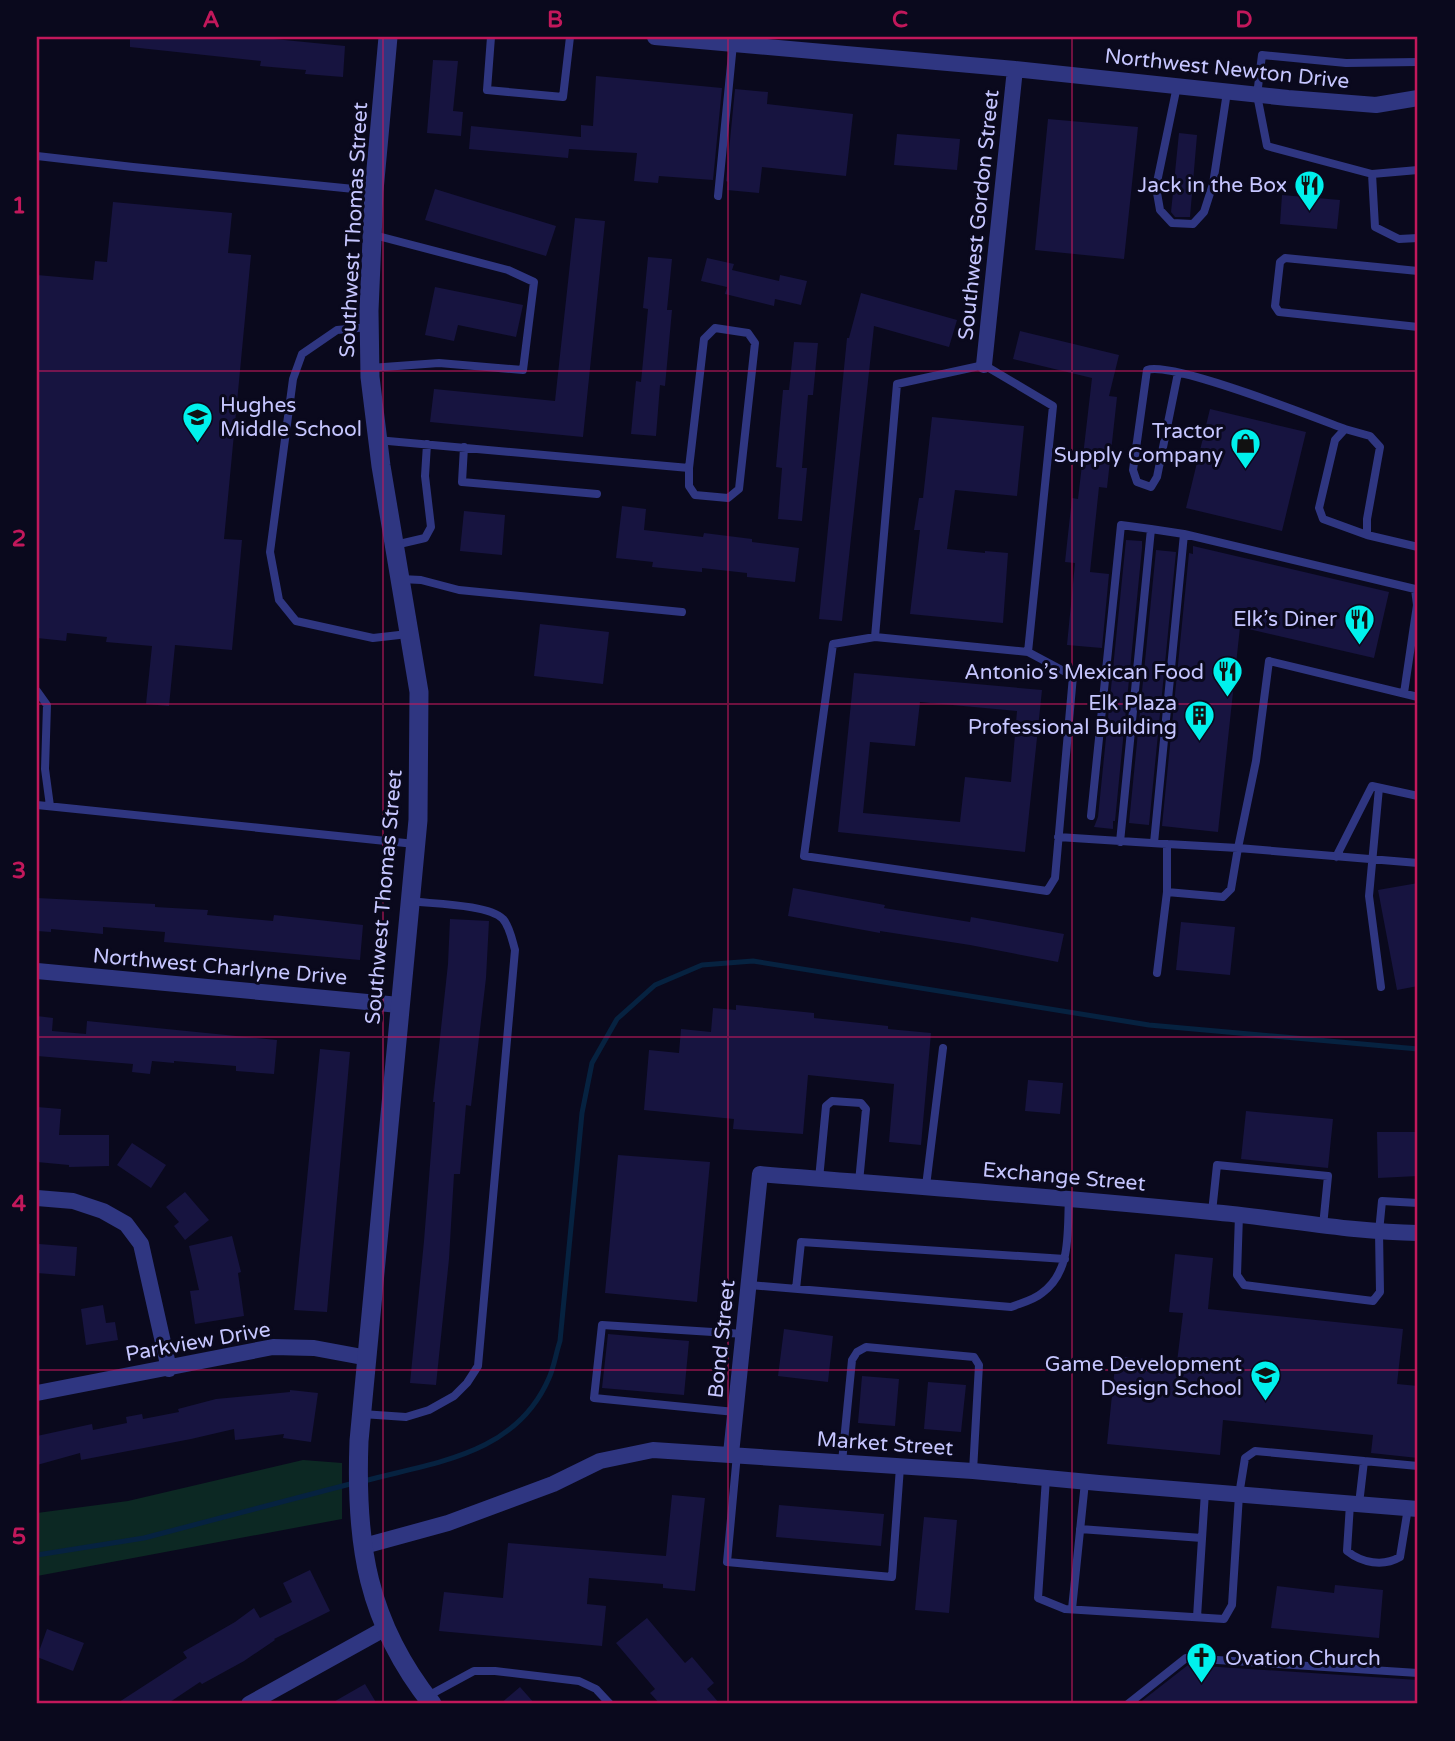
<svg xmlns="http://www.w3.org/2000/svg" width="1455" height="1741" viewBox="0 0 1455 1741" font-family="'Varela Round',sans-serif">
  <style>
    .green { fill: #0c2823 }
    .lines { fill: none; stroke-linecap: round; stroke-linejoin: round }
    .stream { stroke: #062240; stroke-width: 5 }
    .building { fill: #171440; fill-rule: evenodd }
    .service { stroke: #2f3681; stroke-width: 8 }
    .minor { stroke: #2f3681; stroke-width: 16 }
    .tertiary { stroke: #2f3681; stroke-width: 19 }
    .grid { fill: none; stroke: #c2185b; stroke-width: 2; stroke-opacity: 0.55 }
    .labels { text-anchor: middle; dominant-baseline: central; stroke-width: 6; stroke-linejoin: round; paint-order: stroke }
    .street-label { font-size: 21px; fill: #c6c6ff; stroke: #0a091d }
    .poi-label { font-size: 21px; fill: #c6c6ff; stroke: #0a091d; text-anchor: end }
    .neatline { fill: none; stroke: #c2185b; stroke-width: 2.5 }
    .grid-label { font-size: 23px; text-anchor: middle; font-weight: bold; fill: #c2185b }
  </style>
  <rect width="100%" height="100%" fill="#0a091d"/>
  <path class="green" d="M303,1460L342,1463V1519L37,1576V1513L128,1501Z"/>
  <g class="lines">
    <path class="stream" d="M364,1481C435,1462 516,1455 549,1378C554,1367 556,1353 560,1341L582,1113L592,1063L617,1019L655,985L702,965L753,961L1149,1025L1418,1049
      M37,1555L144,1538L354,1483"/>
  </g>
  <path class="building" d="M130,37H254L345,46L343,77L305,74L306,70L260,66L261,61L130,47Z
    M433,60L458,61L453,111L463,112L461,136L427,133Z
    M596,76L722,88L713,180L659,176L658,183L634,181L637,153L569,149L568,158L469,149L471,126L581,137V125L593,126Z
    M735,89L768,92L767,104L853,114L846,176L762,167L759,193L727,190L728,182L726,181Z
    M1048,119L1138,127L1124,259L1035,250Z
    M1179,133L1197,135L1190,217H1175L1171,212Z
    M897,134L960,139L957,170L894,165Z
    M435,189L556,226L546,256L425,220Z
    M1282,195L1340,200L1337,229L1280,224Z
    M113,202L232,213L228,253L251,255L224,539L242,540L232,650L175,645L169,706L146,704L152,646L106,642L107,637L67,633L66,641L37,638V275L93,280L95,261L107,262Z
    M575,218L605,221L583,437L430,422L434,389L555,401Z
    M648,257L672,259L667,310H672L665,386L660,385L656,436L631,434L636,381L641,382L648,309L643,308Z
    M707,258L734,264L732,270L779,281L780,275L807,281L801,305L775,299L774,306L725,294L727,287L701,281Z
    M435,287L523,305L516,337L458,325L454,341L425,335Z
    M861,293L957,320L949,347L874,326L842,621L819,619L847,338H849Z
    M1020,331L1119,355L1109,396L1117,397L1107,488L1099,487L1090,572L1109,574L1102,648L1067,645L1075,563L1065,562L1072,498L1078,499L1092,378L1013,359Z
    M794,342L818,343L813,395H808L802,468H807L802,521L778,519L782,468L776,467L783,390H789Z
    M1210,409L1306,432L1282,531L1186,508Z
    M932,417L1024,426L1017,496L955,490L947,549L985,553V551L1008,553L1003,623L910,614L920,530H914L919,498H923Z
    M622,506L646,509L644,530L703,537L704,533L752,539V542L799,548L795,582L747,577V573L702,568V572L652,567L653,562L616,558Z
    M464,511L505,515L502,555L460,551Z
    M1126,540L1142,541V548L1115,821H1113V829L1094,827L1098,817Z
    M1193,546L1389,592L1374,658L1240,627L1218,832L1162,826L1189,553L1193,554Z
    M1156,550L1176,552L1149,825L1129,823Z
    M540,624L609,632L603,684L534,676Z
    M854,673L1042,690L1025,852L838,832ZM920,702L1017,711L1011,782L965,777L960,822L863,813L870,742L915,746Z
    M1418,883V986L1397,990L1378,890Z
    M793,888L885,905L884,908L970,922L971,917L1064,934L1058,962L970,945L880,931V933L788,916Z
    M37,898L155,904V907L208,910L207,915L273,921L274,915L363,925L360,960L164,942L165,932L103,927V934L51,929V932L37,931Z
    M450,919L489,921L486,978L471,1106L466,1105L460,1174H454L449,1259L436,1385L410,1383L424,1241L435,1102H433L448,964Z
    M1181,922L1235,927L1230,975L1176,970Z
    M736,1005L814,1013V1018L888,1026V1029L931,1033L921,1145L889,1142L894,1084L808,1075L803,1134L733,1129L734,1119L644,1110L649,1050L679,1053L681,1029L711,1032L713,1008L736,1010Z
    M37,1016L53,1018L52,1031L86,1034L87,1021L277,1040L274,1074L236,1071V1066L174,1061V1063L152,1061L150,1074L132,1072L133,1064L37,1056Z
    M320,1049L350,1052L327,1312L294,1310Z
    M1028,1080L1063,1083L1060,1114L1025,1111Z
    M37,1107L61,1109L59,1135H109V1166L69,1167V1165L37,1162Z
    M1246,1111L1333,1119L1328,1168L1241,1159Z
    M1377,1132H1418V1176L1378,1178Z
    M132,1143L166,1165L151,1188L117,1165Z
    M618,1155L710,1162L697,1302L605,1293Z
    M185,1192L209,1220L185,1240L174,1226L179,1222L166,1207Z
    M232,1236L241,1272L238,1273L244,1316L195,1324L190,1291L199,1290L189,1246Z
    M39,1244L77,1247L75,1276L37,1273Z
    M1175,1254L1213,1258L1208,1309L1403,1329L1397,1384L1418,1386V1458L1371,1453L1373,1435L1223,1420L1220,1455L1107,1444L1116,1356L1177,1362L1183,1313L1169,1312Z
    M103,1305L106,1323L115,1322L118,1340L86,1345L81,1309Z
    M784,1329L833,1336L828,1382L778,1376Z
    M608,1334L689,1341L684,1395L602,1388Z
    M862,1376L899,1379L895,1426L858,1423Z
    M928,1382L966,1385L961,1432L924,1429Z
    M290,1390L318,1393L311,1442L283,1438L284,1434L235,1440L234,1429L191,1439L81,1460L80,1453L37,1465V1436L92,1424L93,1430L127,1423L126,1417L142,1414L143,1419L179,1412L178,1409L216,1399L290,1392Z
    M672,1495L705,1498L695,1591L663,1588V1584L589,1578L587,1604L606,1606L602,1646L439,1631L444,1592L503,1598L508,1543L666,1556Z
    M779,1505L884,1514L881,1546L776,1537Z
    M924,1517L957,1520L949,1613L915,1610Z
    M310,1570L330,1611L274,1639L275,1640L244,1661L202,1684L200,1682L167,1704H116L187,1658L183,1652L235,1622L254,1608L260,1618L292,1602L283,1583Z
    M1335,1585L1383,1590L1379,1638L1271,1628L1277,1586L1334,1593Z
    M647,1618L685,1663L692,1657L714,1683L707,1689L720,1704H660L650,1693L655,1689L616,1643Z
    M47,1629L84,1643L73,1671L37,1657Z
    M1188,1665L1418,1680V1704H1138Z
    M365,1684L377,1704H330Z
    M520,1687L535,1704H500Z"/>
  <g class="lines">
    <path class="service" d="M491,37L487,90L563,97L570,37
      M1418,62L1346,63L1262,55L1257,95L1267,146L1372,174L1375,227L1399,239L1418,238
      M1177,86L1156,187L1160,210L1172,223L1193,224L1204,212L1213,184L1227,92
      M37,156L133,167L374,191
      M1372,174L1418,170
      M718,196L733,44
      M1418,271L1285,258L1280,262L1275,306L1279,312L1418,327
      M369,327L337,330L302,354L293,379L270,552L279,600L296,621L373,638L408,634
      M984,365L1053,406L1028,652L1073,676L1055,878L1047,891L804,856L833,644L875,637L897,384Z
      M370,368L439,363L523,370L534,282L508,270L374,235
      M1178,373L1157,477L1151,487L1137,482L1133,470L1147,370C1172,361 1313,417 1345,429
      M377,440L689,468V486L695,495L728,498L739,489L755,343L748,333L715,328L704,339L689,468
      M464,447L462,482L597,494
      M1184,534L1415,589L1417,605L1404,693
      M1367,535V519L1380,447L1370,436L1345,429L1335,440L1319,508L1323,519L1367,535L1418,547
      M395,545L425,538L431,527L425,476L427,444
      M401,579L421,580L459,590L682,612
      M875,637L1028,652
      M37,691L47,705L45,769L50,806
      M1418,697L1269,661L1256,761L1238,848L1418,863
      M1379,788L1369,896L1381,987
      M37,805L415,844
      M1091,816L1121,525L1151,529
      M1058,837L1167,844V892L1157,973
      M1120,842L1151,529L1184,534L1154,843
      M1167,844L1238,848L1231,889L1223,897L1167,892
      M1336,857L1372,786L1418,796
      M819,1179L826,1106L832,1101L861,1103L866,1109L859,1182
      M926,1186L943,1048
      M1212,1212L1217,1165L1328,1176L1323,1226
      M1239,1215L1237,1275L1244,1285L1373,1301L1380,1292L1379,1232L1382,1201L1418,1203
      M749,1285L1011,1307C1021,1303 1034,1300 1042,1293C1072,1271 1067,1232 1069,1199
      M796,1289L801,1242L1065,1259
      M735,1412L594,1398L602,1325L744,1334
      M362,1414L406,1417L429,1410L454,1396L467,1383L478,1366L515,950C512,940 510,927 503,919C488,904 431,904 409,901
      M737,1454L727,1562L892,1577L900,1467
      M842,1462L852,1360L857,1352L866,1347L974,1357L979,1365L973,1471
      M1046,1478L1038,1598L1065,1609L1224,1619L1232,1605L1239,1495L1245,1458L1255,1451L1418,1466
      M1350,1504L1347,1551C1362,1563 1383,1567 1400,1557L1408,1508
      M1359,1504L1364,1461
      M1080,1529L1202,1538
      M1072,1609L1085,1482
      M1197,1617L1205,1492
      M426,1697L474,1671H495L579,1681L596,1689L610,1704
      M1128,1704L1186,1658L1418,1673"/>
    <path class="minor" d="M655,37L1015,69L1288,98L1376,105L1418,98
      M984,365L1015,69
      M37,971L399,1005
      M37,1198L73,1201L103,1211L126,1224L141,1244L169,1369
      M37,1393L273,1347L314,1348L368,1358
      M731,1454L760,1174C910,1186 1061,1197 1211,1212C1281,1218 1349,1232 1418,1233
      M364,1546L448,1523L553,1484L600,1461L653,1450L973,1471L1099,1483L1418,1509
      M249,1704L384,1629"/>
    <path class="tertiary" d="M388,37L374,191L369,311L370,377L381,466L419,692L418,820L359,1441C355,1544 367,1622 432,1704"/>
  </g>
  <path class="grid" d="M383,37V1704M728,37V1704M1072,37V1704M37,371H1418M37,704H1418M37,1037H1418M37,1370H1418"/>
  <defs>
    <symbol id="restaurant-pin" viewBox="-11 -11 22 30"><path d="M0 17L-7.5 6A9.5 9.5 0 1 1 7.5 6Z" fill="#00f1ec" stroke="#0a091d"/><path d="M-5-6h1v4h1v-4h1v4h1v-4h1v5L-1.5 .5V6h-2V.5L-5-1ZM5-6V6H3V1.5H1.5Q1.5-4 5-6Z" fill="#111"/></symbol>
    <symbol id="school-pin" viewBox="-11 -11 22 30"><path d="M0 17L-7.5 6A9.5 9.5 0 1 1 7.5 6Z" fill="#00f1ec" stroke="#0a091d"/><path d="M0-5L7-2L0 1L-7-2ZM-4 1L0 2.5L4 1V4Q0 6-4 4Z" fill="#111"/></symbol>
    <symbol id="shop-pin" viewBox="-11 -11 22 30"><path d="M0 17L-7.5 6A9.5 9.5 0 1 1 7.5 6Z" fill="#00f1ec" stroke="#0a091d"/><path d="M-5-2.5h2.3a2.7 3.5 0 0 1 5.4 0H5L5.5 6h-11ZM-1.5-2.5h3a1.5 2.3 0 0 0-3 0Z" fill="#111"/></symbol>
    <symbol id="building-pin" viewBox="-11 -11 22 30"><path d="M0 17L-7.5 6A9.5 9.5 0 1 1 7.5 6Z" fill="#00f1ec" stroke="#0a091d"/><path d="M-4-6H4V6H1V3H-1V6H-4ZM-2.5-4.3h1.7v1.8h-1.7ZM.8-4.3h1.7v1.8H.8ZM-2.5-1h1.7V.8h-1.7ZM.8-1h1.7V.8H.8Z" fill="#111"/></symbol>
    <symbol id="church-pin" viewBox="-11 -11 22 30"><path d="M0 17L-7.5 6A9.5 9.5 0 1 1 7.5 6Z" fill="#00f1ec" stroke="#0a091d"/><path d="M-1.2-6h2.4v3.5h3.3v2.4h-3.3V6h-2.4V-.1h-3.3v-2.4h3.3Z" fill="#111"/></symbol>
  </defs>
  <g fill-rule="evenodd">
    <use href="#restaurant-pin" x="1292" y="168" width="35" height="47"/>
    <use href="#school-pin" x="180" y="400" width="35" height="47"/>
    <use href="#shop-pin" x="1228" y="426" width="35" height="47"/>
    <use href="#restaurant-pin" x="1342" y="602" width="35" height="47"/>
    <use href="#restaurant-pin" x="1210" y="654" width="35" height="47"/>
    <use href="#building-pin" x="1182" y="698" width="35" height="47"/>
    <use href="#school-pin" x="1248" y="1358" width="35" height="47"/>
    <use href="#church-pin" x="1184" y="1640" width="35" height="47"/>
  </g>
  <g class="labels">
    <g class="street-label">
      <text transform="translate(1227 69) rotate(6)">Northwest Newton Drive</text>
      <text transform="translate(979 215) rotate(-84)">Southwest Gordon Street</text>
      <text transform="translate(354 230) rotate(-87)">Southwest Thomas Street</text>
      <text transform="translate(384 897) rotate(-85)">Southwest Thomas Street</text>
      <text transform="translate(220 967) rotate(5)">Northwest Charlyne Drive</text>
      <text transform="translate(1064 1177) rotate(5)">Exchange Street</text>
      <text transform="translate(722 1339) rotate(-84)">Bond Street</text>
      <text transform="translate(198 1342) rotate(-10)">Parkview Drive</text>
      <text transform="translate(885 1444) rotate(4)">Market Street</text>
    </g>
    <g class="poi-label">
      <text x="1287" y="185">Jack in the Box</text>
      <text x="220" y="405" text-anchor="start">Hughes<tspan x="220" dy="24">Middle School</tspan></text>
      <text x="1223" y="431">Tractor<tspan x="1223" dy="24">Supply Company</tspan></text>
      <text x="1337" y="619">Elk’s Diner</text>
      <text x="1204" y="672">Antonio’s Mexican Food</text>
      <text x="1177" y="703">Elk Plaza<tspan x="1177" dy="24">Professional Building</tspan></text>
      <text x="1242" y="1364">Game Development<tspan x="1242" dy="24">Design School</tspan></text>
      <text x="1225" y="1658" text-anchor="start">Ovation Church</text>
    </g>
  </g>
  <rect width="1455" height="1741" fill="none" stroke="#0a091d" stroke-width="77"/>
  <rect x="38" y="38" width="1378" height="1664" class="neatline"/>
  <g class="grid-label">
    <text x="211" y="27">A</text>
    <text x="555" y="27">B</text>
    <text x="900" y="27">C</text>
    <text x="1244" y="27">D</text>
    <text x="19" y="213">1</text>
    <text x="19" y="546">2</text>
    <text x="19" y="878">3</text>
    <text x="19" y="1211">4</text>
    <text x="19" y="1544">5</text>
  </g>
</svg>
